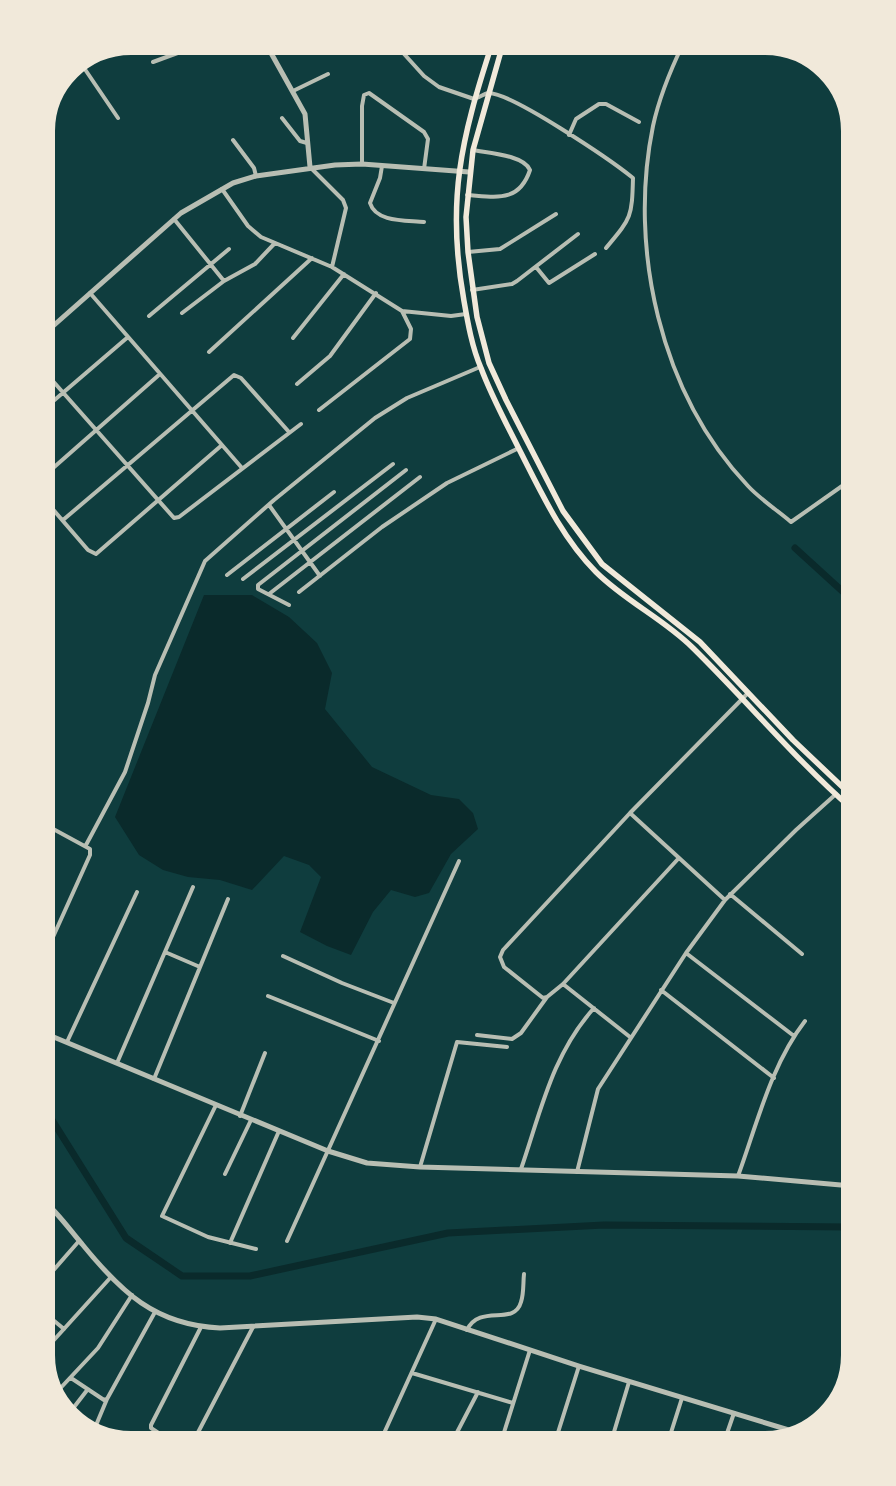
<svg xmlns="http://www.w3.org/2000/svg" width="896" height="1486" viewBox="0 0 896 1486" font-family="Commissioner,sans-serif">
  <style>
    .water { fill: #0a2a2b }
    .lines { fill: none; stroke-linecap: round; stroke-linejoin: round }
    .canal { stroke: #0a2a2b; stroke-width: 7 }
    .minor { stroke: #b8beb3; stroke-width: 4 }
    .tertiary { stroke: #b8beb3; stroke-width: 5 }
    .secondary { stroke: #f1e9da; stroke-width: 5.5 }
    .rim { fill: none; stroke: #f1e9da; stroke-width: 6 }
  </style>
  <rect width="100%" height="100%" fill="#0f3d3e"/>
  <path class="water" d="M204,595H252L289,617L317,643L332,673L325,709L372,767L431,795L459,799L473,813L478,829L451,854L429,893L415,897L391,890L373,912L351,955L327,946L300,932L321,877L309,865L284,856L252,890L220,880L188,877L163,870L139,855L115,817Z"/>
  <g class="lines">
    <path class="canal" d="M795,548L852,600
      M44,1107L126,1238L182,1276H250L448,1233L604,1225L852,1227"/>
    <path class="minor" d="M395,44L424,76L439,87L474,99C478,98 484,94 488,93C511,92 612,161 633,178C632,218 631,218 606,248
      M683,44C671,69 659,98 653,126C628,248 660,393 748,486C760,499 777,510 791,522L852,479
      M269,48L276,44
      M80,62L118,118
      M153,62L202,44
      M293,91L328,74
      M282,118L300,141L307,143
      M569,135L576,119L599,104H606L639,122
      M233,140L254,168L256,176
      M362,164V106L364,95L369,93L424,132L428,139L424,169
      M382,166L380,178L370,203C376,223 408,220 424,222
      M311,168L343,200L346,208L332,267
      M222,189L248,226L261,237L332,267L402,311L451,316L466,314
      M467,195C496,197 519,203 530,170C524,155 488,153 473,150
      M174,219L224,281
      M468,252L500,249L556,214
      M536,267L549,283L595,254
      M472,290L512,284L517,281L578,234
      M90,293L242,468
      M182,313L224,281L255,264L275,243
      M149,316L229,249
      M293,338L344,274
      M209,352L312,258
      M44,371L174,518L179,517L301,424
      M297,384L330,356L376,293
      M44,409L128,337
      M319,410L410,339L411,329L402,311
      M44,476L160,374
      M44,499L88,550L96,554L222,445
      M269,505L320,576
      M63,520L234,375L241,378L289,432
      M227,575L334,492
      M243,579L393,464
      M299,592L382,527L447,483L519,448
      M269,594L420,477
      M289,605L258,589V585L406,470
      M630,813L725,900
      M86,845L125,772L148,703L155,675L205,561L274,500L375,418L407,398L480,367
      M730,894L802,954
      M165,952L200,967
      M686,953L794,1036
      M283,956L342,983L394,1003
      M44,957L90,855V849L44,824
      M563,984L630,1037
      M661,990L774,1078
      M268,996L379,1041
      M547,997L543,998L538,994L504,967L500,957L503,950L630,813L748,693
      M477,1035L512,1039L521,1033L547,997L563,984L678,859
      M67,1042L137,892
      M117,1063L193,887
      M154,1079L228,899
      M216,1105L162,1216L208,1237L256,1249
      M240,1116L265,1053
      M420,1167L457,1042L507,1047
      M521,1169C541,1111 552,1055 594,1008
      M577,1172L598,1089L686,953L725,900L796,830L836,794
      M225,1174L251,1120
      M738,1176C757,1124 771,1065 805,1021
      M846,1185L852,1177
      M44,1218L52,1209
      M287,1241L459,861
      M230,1243L279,1131
      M44,1281L79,1241
      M47,1315L64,1329
      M467,1330C480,1303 514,1327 521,1302C524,1293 523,1283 524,1274
      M44,1351L111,1277
      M412,1373L513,1403
      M71,1378L104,1400L107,1399
      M54,1395L98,1348L132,1295
      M71,1411L88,1389
      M94,1430L107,1399L155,1312
      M786,1437L789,1430
      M172,1442L151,1428V1425L201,1327
      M193,1442L253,1327
      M380,1442L436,1319
      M452,1442L478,1392
      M501,1442L530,1350
      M555,1442L579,1366
      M611,1442L629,1382
      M668,1442L682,1398
      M724,1442L734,1413"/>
    <path class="tertiary" d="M266,44L305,114L310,167
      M44,334L181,213L233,183L256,176L335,165L362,164L469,172
      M44,1033L328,1151L367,1163L420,1167L738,1176L852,1186
      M44,1201C58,1213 70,1230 82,1244C121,1292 155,1325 220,1328L417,1317L436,1319L579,1366L802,1434"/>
    <path class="secondary" d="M492,44C461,139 446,201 464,301C468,324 472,347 481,368C491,395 505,421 518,447C540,490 561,537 596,572C625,601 664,619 693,648C747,701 795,759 852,809
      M503,44L473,150L466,217L468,252L477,317L489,363L506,400L563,511L602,564L700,642L793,740L852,796"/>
  </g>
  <path d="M0 0H896V1486H0ZM131 52H765A79 79 0 0 1 844 131V1355A79 79 0 0 1 765 1434H131A79 79 0 0 1 52 1355V131A79 79 0 0 1 131 52Z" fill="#f1e9da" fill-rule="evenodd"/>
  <path class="rim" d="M131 52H765A79 79 0 0 1 844 131V1355A79 79 0 0 1 765 1434H131A79 79 0 0 1 52 1355V131A79 79 0 0 1 131 52Z"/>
</svg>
